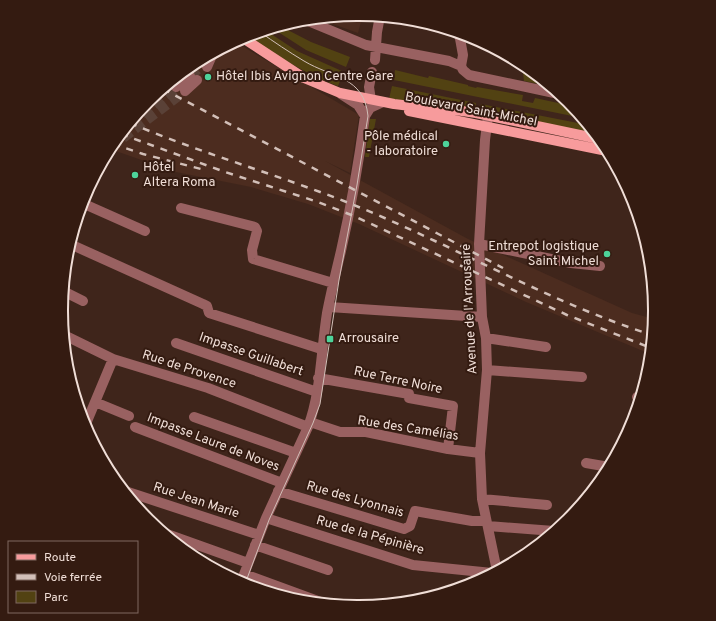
<svg xmlns="http://www.w3.org/2000/svg" width="716" height="621" viewBox="0 0 716 621" font-family="Overpass,sans-serif">
  <style>
    .built { fill: #4c2c1f }
    .green { fill: #524212 }
    .lines { fill: none; stroke-linecap: round; stroke-linejoin: round }
    .minor-tunnel { stroke: #5a4137; stroke-width: 10; stroke-dasharray: 10 5; stroke-linecap: butt }
    .minor { stroke: #996161; stroke-width: 10 }
    .major { stroke: #f79b9c; stroke-width: 10 }
    .tram { stroke: #d2bfb8; stroke-width: 1 }
    .rail { stroke: #d2bfb8; stroke-width: 2.5; stroke-dasharray: 7 7; stroke-linecap: butt }
    .poi-dot { fill: #4dd39a; stroke: #341b11; stroke-width: 1.5 }
    .labels { text-anchor: middle; dominant-baseline: central; stroke-width: 4; stroke-linejoin: round; paint-order: stroke }
    .poi-label { font-size: 13px; fill: #f0ded7; stroke: #341b11; text-anchor: start }
    .street-label { font-size: 13px; fill: #f0ded7; stroke: #341b11 }
    .rim { fill: none; stroke: #f0ded7; stroke-width: 2 }
  </style>
  <rect width="100%" height="100%" fill="#3f251b"/>
  <path class="built" d="M358,14H363L358,33L316,18Z
    M235,42L359,115L350,173L325,161L468,239L632,313L654,319L650,354L526,302L359,224L308,204L251,187L176,172L110,149L149,101L193,64Z"/>
  <path class="green" d="M280,26L311,42L350,57L346,67L306,50L272,28Z
    M265,30L297,51L344,72L338,86C305,74 277,55 247,36Z
    M522,64H523L549,86L524,81Z
    M395,70L428,78L429,76L468,85V86L476,88L477,87L523,95L522,101L533,103L535,98L572,106L582,118L394,80Z
    M392,86L476,103L475,109L450,104L389,99Z
    M481,104L588,125L595,134L479,110Z
    M370,119H376L369,157H365Z"/>
  <g class="lines">
    <path class="minor-tunnel" d="M190,76L203,65
      M130,123L176,87
      M111,147L185,91"/>
    <path class="minor" d="M303,19L366,45L449,61L461,66
      M459,33L463,55L461,66
      M375,60L377,32L380,16
      M461,66L463,70L469,75L559,94
      M207,67L213,53
      M176,87L190,76
      M185,91L197,80
      M341,94L358,105L365,116
      M371,100L369,87L372,72
      M488,116L485,140L479,244L482,317L486,338L487,370L480,453L482,499L497,571
      M82,203L145,231
      M181,208L255,227L257,231L252,250L253,259L333,283
      M70,244L203,304L207,306L209,313L321,349
      M479,244L571,263L600,266
      M63,291L83,301
      M329,307L482,317
      M64,335L113,359L208,388L308,427
      M486,338L546,347
      M176,343L317,392
      M487,370L582,377
      M318,378L409,394V398L453,406L448,449
      M637,397L640,398
      M95,402L129,416
      M194,417L296,453
      M310,422L340,432H366L448,449L480,453
      M85,426L113,359
      M135,427L282,483
      M586,463L609,467
      M125,491L259,535
      M278,491L404,529L410,526L415,511L472,521H486
      M482,499L547,505
      M266,518L413,565L492,573
      M488,526L554,531
      M164,533L248,563
      M255,545L328,570
      M244,574L326,604
      M241,582L266,518L308,427C321,393 321,350 327,313C331,292 336,272 341,251C351,207 359,161 365,116L370,108L383,102"/>
    <path class="major" d="M243,38L304,78L340,93L394,104L419,107L442,108L476,113L599,139
      M409,111L607,151"/>
    <path class="tram" d="M245,584L269,520L313,423L320,404L339,280L357,185L368,116C364,76 332,78 304,61C289,52 274,42 260,32"/>
    <path class="rail" d="M163,89L503,268
      M130,123C210,157 294,179 373,213C467,253 555,304 652,335
      M121,134L225,172L318,202L354,216L567,315L651,348
      M113,144L143,154L205,170"/>
  </g>
  <g class="poi-dot">
    <circle cx="208" cy="77" r="4"/>
    <circle cx="446" cy="144" r="4"/>
    <circle cx="135" cy="175" r="4"/>
    <circle cx="607" cy="254" r="4"/>
    <rect x="326" y="335" width="8" height="8" rx="2"/>
  </g>
  <g class="labels">
    <g class="poi-label">
      <text x="216" y="77">Hôtel Ibis Avignon Centre Gare</text>
      <text x="438" y="137" text-anchor="end">Pôle médical<tspan x="438" dy="15">- laboratoire</tspan></text>
      <text x="143" y="168">Hôtel<tspan x="143" dy="15">Altera Roma</tspan></text>
      <text x="599" y="247" text-anchor="end">Entrepot logistique<tspan x="599" dy="15">Saint Michel</tspan></text>
      <text x="338" y="339">Arrousaire</text>
    </g>
    <g class="street-label">
      <text transform="translate(471 110) rotate(11)">Boulevard Saint-Michel</text>
      <text transform="translate(470 309) rotate(-93)">Avenue de l'Arrousaire</text>
      <text transform="translate(251 355) rotate(19)">Impasse Guillabert</text>
      <text transform="translate(189 370) rotate(18)">Rue de Provence</text>
      <text transform="translate(398 381) rotate(12)">Rue Terre Noire</text>
      <text transform="translate(408 429) rotate(9)">Rue des Camélias</text>
      <text transform="translate(213 443) rotate(21)">Impasse Laure de Noves</text>
      <text transform="translate(355 500) rotate(16)">Rue des Lyonnais</text>
      <text transform="translate(196 501) rotate(18)">Rue Jean Marie</text>
      <text transform="translate(370 536) rotate(16)">Rue de la Pépinière</text>
    </g>
  </g>
  <path d="M0 0H716V621H0ZM357 21H359A289 289 0 0 1 648 310V311A289 289 0 0 1 359 600H357A289 289 0 0 1 68 311V310A289 289 0 0 1 357 21Z" fill="#341b11" fill-rule="evenodd"/>
  <path class="rim" d="M357 21H359A289 289 0 0 1 648 310V311A289 289 0 0 1 359 600H357A289 289 0 0 1 68 311V310A289 289 0 0 1 357 21Z"/>
  <rect x="8" y="541" width="130" height="72" fill="#341b11" stroke="#7f6960"/>
  <rect x="16" y="554" width="20" height="6" fill="#f79b9c" stroke="#7f6960"/>
  <text x="44" y="561" font-size="12" fill="#f0ded7">Route</text>
  <rect x="16" y="574" width="20" height="6" fill="#d2bfb8" stroke="#7f6960"/>
  <text x="44" y="581" font-size="12" fill="#f0ded7">Voie ferrée</text>
  <rect x="16" y="591" width="20" height="12" fill="#524212" stroke="#7f6960"/>
  <text x="44" y="601" font-size="12" fill="#f0ded7">Parc</text>
</svg>
